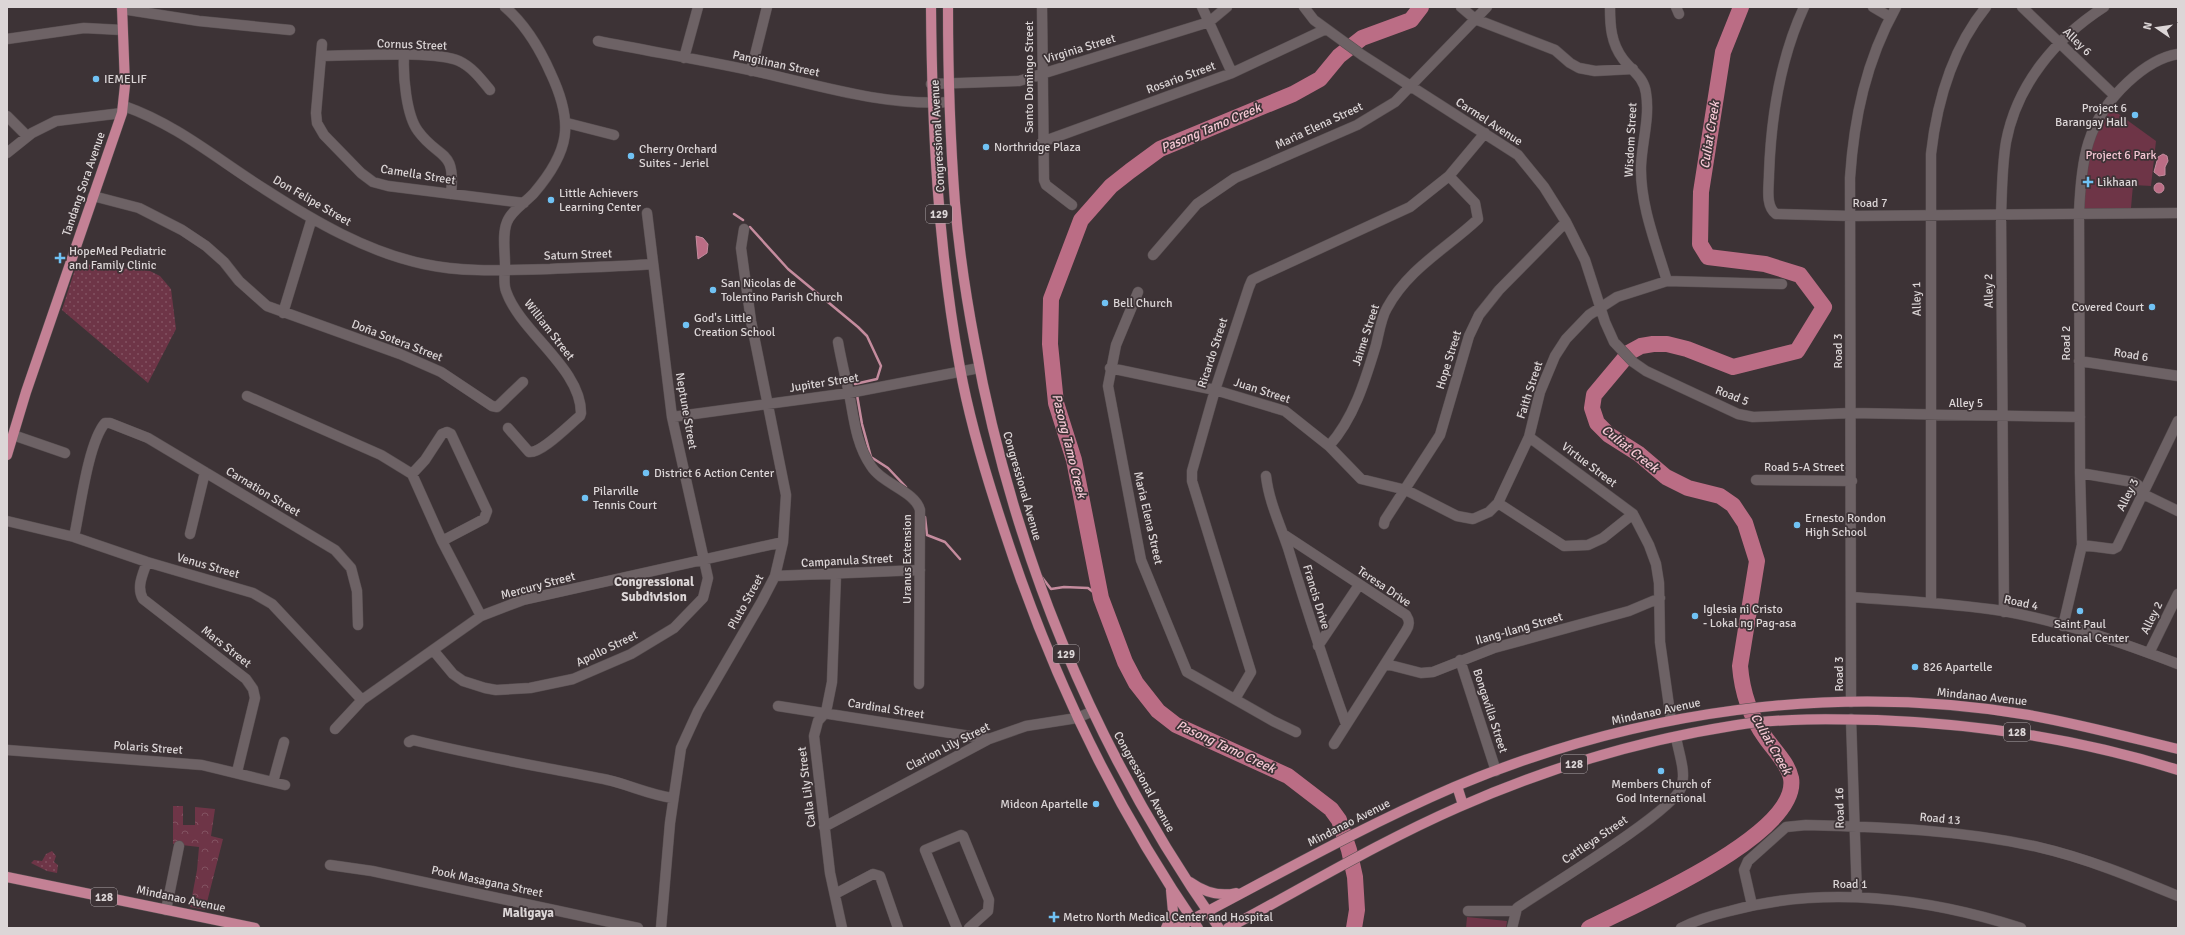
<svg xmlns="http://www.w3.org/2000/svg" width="2185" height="935" viewBox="0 0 2185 935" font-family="Signika,sans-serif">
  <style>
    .grass { fill: url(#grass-dots) }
    .forest { fill: url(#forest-crowns) }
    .park { fill: #6e3547 }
    .water { fill: #bb6d85; stroke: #c58c9e }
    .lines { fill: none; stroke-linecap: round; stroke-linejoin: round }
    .stream { stroke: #c58c9e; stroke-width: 2.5 }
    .river { stroke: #bb6d85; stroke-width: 16 }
    .minor-casing { stroke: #584f51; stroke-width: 11 }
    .major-casing { stroke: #584f51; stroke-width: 11 }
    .minor { stroke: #6d6265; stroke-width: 10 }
    .major { stroke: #c48195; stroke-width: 10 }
    .poi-dot { fill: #70c2f4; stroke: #3d3336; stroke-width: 1.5 }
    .labels { text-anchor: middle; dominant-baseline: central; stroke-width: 3.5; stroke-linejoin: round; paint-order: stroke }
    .shield { fill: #3d3336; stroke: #aca5a7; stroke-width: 1 }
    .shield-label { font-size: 11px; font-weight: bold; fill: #dcd6d7 }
    .street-label { font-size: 12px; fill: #dcd6d7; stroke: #3d3336 }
    .poi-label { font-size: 12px; fill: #dcd6d7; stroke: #3d3336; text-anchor: start }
    .park-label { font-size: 12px; fill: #f4c7d3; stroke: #3d3336 }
    .water-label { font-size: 13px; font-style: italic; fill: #f6c9d5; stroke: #3d3336 }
    .neighbourhood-label { font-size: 13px; font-weight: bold; fill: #dcd6d7; stroke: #3d3336 }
  </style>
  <defs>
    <pattern id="grass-dots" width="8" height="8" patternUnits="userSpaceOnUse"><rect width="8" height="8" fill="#6e3547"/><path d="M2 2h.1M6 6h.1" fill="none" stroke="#825261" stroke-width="1.8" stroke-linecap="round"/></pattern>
    <pattern id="forest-crowns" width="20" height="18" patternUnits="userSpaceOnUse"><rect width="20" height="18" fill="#6e3547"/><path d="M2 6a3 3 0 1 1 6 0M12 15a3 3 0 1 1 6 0" fill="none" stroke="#825261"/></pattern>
  </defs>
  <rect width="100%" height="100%" fill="#3d3336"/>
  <path class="grass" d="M77,263L150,271L160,276L171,289L176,329L148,383L62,310Z
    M52,851L56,856L54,862L58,865L57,873L47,871L31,863L34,860L42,861L46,854Z"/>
  <path class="forest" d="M173,806H183V825H195V807L215,809L211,836L223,839L205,910L190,907L197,870L199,847L173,844Z"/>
  <path class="park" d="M2109,107L2156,141L2151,186L2133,185L2131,208L2083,211L2084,178L2089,147Z
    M1467,917L1507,921L1506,928H1466Z"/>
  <path class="water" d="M2163,154L2167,156L2168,161L2165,167V175L2159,176L2154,172L2158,157Z
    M2154 188a5 5 0 1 1 10 0a5 5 0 1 1-10 0Z
    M696,236L703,238L708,244L707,253L698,259Z"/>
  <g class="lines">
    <path class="stream" d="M734,214L743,220
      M750,227L788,269L858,327L867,336L881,366L877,379L855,384
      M857,395L862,424L871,457L888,468L906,487
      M925,517L927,535L945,542L960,559
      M1041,576L1051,589L1064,587L1088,588L1101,598"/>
    <path class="river" d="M1354,928L1357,910L1355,877L1349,850L1339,820L1331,809L1288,776L1176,725L1158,711L1136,683L1125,662L1101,598L1074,460L1056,403L1050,344L1051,299L1081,220L1111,186L1130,171L1160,149L1293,94L1320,79L1339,56L1362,38L1411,20L1421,7
      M1589,928C1631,906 1801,835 1791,778C1788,763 1773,749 1765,737C1750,716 1742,691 1740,666L1757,561L1745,523L1733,505L1720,496L1688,488L1666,477L1639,454L1609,435L1597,423L1592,408L1594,395L1630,352L1641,346L1653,344H1667L1687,349L1733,367L1797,351L1824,307L1800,275L1765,264L1708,257L1700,244L1701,192L1723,52L1741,7"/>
    <defs>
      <path id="minor" d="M505,7C526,25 540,49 551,74C574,123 570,151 534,193C526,202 511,211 507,222C502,234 505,251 505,264C505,272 503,283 506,291C520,332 581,368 581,413L580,416C570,424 541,454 529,452L508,428
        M1042,7L1044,180L1046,185L1072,205
        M1202,7L1232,73
        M1304,7L1314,20L1362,55L1518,155L1544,187L1566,222L1585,260L1605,322L1614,342L1633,362L1646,371L1738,414L1753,417L1851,413L2080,417
        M1461,7L1475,19L1555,50L1570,63L1579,68L1595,71L1633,69
        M1610,7C1610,26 1611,43 1623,59C1632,71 1644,77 1646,93C1650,117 1642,142 1641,166C1640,205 1656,244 1667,281
        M1676,7L1679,14
        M1804,7C1780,59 1771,117 1769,174C1769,187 1765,206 1776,214L1852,216L2178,213
        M1873,7L1890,17
        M2022,7L2114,95
        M122,9L199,21L290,30
        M7,39L84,28L122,30
        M598,41C653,52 709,61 763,73C824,87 886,106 949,102
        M322,44L316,113L317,123L324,135L361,173L373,182L388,186L524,203
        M321,56C351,56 435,50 459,61C472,67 481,79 490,90
        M404,56C403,75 406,115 418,131C439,160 456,148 451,194
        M684,58L698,7
        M751,71L767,7
        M931,84L1019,81L1209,22L1227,7
        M124,106C178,125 218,160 266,190C314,221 367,252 424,264C465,273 508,270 550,269C584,267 618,267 652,264
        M7,116L27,136
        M567,123L614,135
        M1042,142L1232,73L1326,29
        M7,153L32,133L56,121L122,113
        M93,196L139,208L182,230L206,246L224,262L239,281L267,306L400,354L441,372L492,406L497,407L523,382
        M1153,255L1197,204L1235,178L1357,125L1395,102L1487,7
        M1138,292L1116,345L1108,386L1141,560L1187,672L1273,721L1296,732
        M283,313L312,218
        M838,342C841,359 845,376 849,393C854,419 856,444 871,466C882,484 915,491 920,510L919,684
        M2079,361L2178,376
        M1110,368L1215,390L1285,411L1329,446L1361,479L1406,490L1457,516L1473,519L1489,512L1498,503L1529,437L1540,392L1555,356L1566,339L1589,315L1617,297L1667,281L1782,284
        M247,396L381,455L412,474L442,541L481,616
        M672,417L849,393L979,368
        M13,435L65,453
        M1529,437L1633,514L1649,545L1656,564L1659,583L1660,642L1671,720
        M1329,446C1354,418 1365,381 1376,345C1379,333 1381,318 1387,308C1409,268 1446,249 1478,219L1475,203L1449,176
        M2080,473L2133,482L2138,485L2143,494L2178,511
        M412,474L425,460L442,434L447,432L451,434L487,511L484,519L442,541
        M1266,476C1269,502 1280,524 1288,548C1306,607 1325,666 1346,724
        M1756,480L1852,481
        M1498,503L1564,546L1588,545L1603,538L1633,514
        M7,521L74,537L147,562L253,593L272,604L362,700
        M1384,524L1385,520L1440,435L1469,336L1479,315L1499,290L1566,222
        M190,534L205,472
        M1283,534L1406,615C1410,621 1410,625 1406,631L1334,744
        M74,537C80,510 88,443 105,423H110L148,438L335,550L351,568L357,591L358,625
        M2082,545L2113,549L2117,547L2178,421
        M147,562C143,574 136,587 143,599L246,679L253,689L255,698L237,772
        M836,574L832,682L826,712L818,721L814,736L830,873L842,928
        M775,576L920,570
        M1852,597C1903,601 1953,603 2003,611C2061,621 2123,643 2178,664
        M1931,603V154C1937,101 1952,49 1986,7
        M2004,612L2001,215C2002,190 2002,166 2006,142C2017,84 2056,38 2104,7
        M2063,626L2082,545L2080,473L2079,214C2081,160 2086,121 2128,82C2142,69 2159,57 2178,54
        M1318,646L1359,585
        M433,650L453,674L463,681L485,688L496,690L530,688L573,679L631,654L674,628L703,598L708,578L672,417L647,213
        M2149,653L2178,594
        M1460,660L1496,771
        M1386,664L1421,673L1433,672L1494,648L1629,611L1660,598
        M1235,699L1251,672L1192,481V471L1215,390L1249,287L1252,280L1258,277L1410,207L1449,176L1485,133
        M1851,702L1850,178C1854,118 1866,61 1896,7
        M778,706L989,739
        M1851,719L1857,897
        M335,729L362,700L481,616L523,600L783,542
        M409,742L413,740C478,756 543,767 608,780C630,785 650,795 673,798
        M7,750L202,765L285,785
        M273,782L284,742
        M824,827L989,739L1026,726L1077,718L1091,712
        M330,865L372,871L638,928
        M835,894L873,874L880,876L898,928
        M1752,905L1744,870L1748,861L1786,827L1806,825C1884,827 1962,830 2038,847C2086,858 2132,877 2178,896
        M166,910L179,846
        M1468,911H1515
        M661,928L670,823L681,748L698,711L762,601L775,576L783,542L786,495L751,321L741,248L744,229
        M957,928L925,850L961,835L963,836L989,900L988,911L969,928
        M1512,928L1517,908C1546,888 1671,813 1681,788C1687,773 1678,751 1676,737
        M1681,928C1696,920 1713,915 1730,911C1825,885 1928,898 2021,928"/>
      <path id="major" d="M931,7C932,128 938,248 960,368C970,424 987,479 1005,533C1051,674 1114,806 1198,928
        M948,7C948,72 950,138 955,203C959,250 966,297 975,344C1014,557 1095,751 1219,928
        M7,455L26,392L122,113L125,85L122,7
        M1457,786L1463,805
        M7,877L255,928
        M1190,882C1204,892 1219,897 1236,893
        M1166,928L1173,912L1171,890
        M1176,928C1268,880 1359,828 1454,787C1635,711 1834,682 2029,715C2079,724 2128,737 2178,749
        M1228,928C1305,887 1379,842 1459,807C1547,768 1642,740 1737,725C1783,718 1831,719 1877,720C1980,724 2080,739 2178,770"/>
    </defs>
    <use href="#minor" class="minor-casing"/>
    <use href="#major" class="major-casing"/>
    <use href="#minor" class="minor"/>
    <use href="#major" class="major"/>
  </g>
  <g class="poi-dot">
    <circle cx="96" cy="79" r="4"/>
    <circle cx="2135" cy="115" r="4"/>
    <circle cx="986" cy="147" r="4"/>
    <circle cx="631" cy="156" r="4"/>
    <path d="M2086 176h4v4h4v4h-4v4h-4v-4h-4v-4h4z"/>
    <circle cx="551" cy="200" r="4"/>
    <path d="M58 252h4v4h4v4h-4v4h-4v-4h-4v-4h4z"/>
    <circle cx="713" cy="290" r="4"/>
    <circle cx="1105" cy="303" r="4"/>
    <circle cx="2152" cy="307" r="4"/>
    <circle cx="686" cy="325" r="4"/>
    <circle cx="646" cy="473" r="4"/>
    <circle cx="585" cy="498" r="4"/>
    <circle cx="1797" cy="525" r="4"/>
    <circle cx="2080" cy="611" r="4"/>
    <circle cx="1695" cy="616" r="4"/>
    <circle cx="1915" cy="667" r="4"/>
    <circle cx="1661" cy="771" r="4"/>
    <circle cx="1096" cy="804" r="4"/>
    <path d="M1052 911h4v4h4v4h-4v4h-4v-4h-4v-4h4z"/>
  </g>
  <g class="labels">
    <g class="shield">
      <rect x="926" y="205" width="26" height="18" rx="3"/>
      <rect x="1053" y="645" width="26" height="18" rx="3"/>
      <rect x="2004" y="723" width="26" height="18" rx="3"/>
      <rect x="1561" y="755" width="26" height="18" rx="3"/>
      <rect x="91" y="888" width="26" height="18" rx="3"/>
    </g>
    <g class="shield-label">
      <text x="939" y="214">129</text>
      <text x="1066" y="654">129</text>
      <text x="2017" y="732">128</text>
      <text x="1574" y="764">128</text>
      <text x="104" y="897">128</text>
    </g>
    <g class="street-label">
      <text transform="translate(2077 42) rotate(44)">Alley 6</text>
      <text transform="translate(412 45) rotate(2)">Cornus Street</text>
      <text transform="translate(1080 49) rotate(-17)">Virginia Street</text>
      <text transform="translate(776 64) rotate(12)">Pangilinan Street</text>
      <text transform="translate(1029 77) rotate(-90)">Santo Domingo Street</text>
      <text transform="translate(1181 78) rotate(-20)">Rosario Street</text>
      <text transform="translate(1489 122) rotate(33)">Carmel Avenue</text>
      <text transform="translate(1319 126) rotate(-25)">Maria Elena Street</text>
      <text transform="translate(938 136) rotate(-93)">Congressional Avenue</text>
      <text transform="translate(1631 140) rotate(-87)">Wisdom Street</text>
      <text transform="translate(418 175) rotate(9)">Camella Street</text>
      <text transform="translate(84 184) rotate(-71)">Tandang Sora Avenue</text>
      <text transform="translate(312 201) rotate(30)">Don Felipe Street</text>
      <text x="1870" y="203">Road 7</text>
      <text transform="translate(578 255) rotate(-2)">Saturn Street</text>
      <text transform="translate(1989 291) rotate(-91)">Alley 2</text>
      <text transform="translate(1917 299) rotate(-91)">Alley 1</text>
      <text transform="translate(549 330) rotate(52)">William Street</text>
      <text transform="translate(1366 335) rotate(-72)">Jaime Street</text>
      <text transform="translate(397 341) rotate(21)">Doña Sotera Street</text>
      <text transform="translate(2066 343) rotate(-90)">Road 2</text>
      <text transform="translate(1838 351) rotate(-90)">Road 3</text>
      <text transform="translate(1213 353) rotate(-72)">Ricardo Street</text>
      <text transform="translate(2131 355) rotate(9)">Road 6</text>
      <text transform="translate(1449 360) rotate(-73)">Hope Street</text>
      <text transform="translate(824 383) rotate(-9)">Jupiter Street</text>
      <text transform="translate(1530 390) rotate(-72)">Faith Street</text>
      <text transform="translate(1262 391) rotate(18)">Juan Street</text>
      <text transform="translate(1732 396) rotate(21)">Road 5</text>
      <text x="1966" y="403">Alley 5</text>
      <text transform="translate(686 411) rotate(80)">Neptune Street</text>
      <text transform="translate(1589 465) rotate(37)">Virtue Street</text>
      <text x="1804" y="467">Road 5-A Street</text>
      <text transform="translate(1022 486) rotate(74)">Congressional Avenue</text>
      <text transform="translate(263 492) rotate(31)">Carnation Street</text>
      <text transform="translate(2128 495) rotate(-64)">Alley 3</text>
      <text transform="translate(1148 518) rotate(77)">Maria Elena Street</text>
      <text transform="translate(907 559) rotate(-90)">Uranus Extension</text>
      <text transform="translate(847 561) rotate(-3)">Campanula Street</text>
      <text transform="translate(208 566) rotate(16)">Venus Street</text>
      <text transform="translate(538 586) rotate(-15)">Mercury Street</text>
      <text transform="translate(1384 587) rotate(34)">Teresa Drive</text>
      <text transform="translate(1316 597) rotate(73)">Francis Drive</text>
      <text transform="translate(746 602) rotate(-61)">Pluto Street</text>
      <text transform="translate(2021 603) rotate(12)">Road 4</text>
      <text transform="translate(2152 618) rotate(-64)">Alley 2</text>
      <text transform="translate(1519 629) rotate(-16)">Ilang-Ilang Street</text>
      <text transform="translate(226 647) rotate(38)">Mars Street</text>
      <text transform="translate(607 649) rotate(-26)">Apollo Street</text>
      <text transform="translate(1839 674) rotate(-90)">Road 3</text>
      <text transform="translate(1982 697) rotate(6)">Mindanao Avenue</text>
      <text transform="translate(886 709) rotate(9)">Cardinal Street</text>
      <text transform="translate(1490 711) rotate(72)">Bongavilla Street</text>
      <text transform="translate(1656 712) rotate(-12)">Mindanao Avenue</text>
      <text transform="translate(948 747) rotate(-27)">Clarion Lily Street</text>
      <text transform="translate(148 748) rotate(4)">Polaris Street</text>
      <text transform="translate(1144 782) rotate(61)">Congressional Avenue</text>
      <text transform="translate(807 787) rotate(-97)">Calla Lily Street</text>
      <text transform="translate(1840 808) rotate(-91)">Road 16</text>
      <text transform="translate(1940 819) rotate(5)">Road 13</text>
      <text transform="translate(1349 823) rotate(-27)">Mindanao Avenue</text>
      <text transform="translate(1595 840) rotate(-34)">Cattleya Street</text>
      <text transform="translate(487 882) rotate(12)">Pook Masagana Street</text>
      <text x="1850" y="884">Road 1</text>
      <text transform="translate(181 899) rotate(12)">Mindanao Avenue</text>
    </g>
    <g class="poi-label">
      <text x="104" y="79">IEMELIF</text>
      <text x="2127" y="108" text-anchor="end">Project 6<tspan x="2127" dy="14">Barangay Hall</tspan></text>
      <text x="994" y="147">Northridge Plaza</text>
      <text x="639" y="149">Cherry Orchard<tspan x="639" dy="14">Suites - Jeriel</tspan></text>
      <text x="2097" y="182">Likhaan</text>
      <text x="559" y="193">Little Achievers<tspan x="559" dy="14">Learning Center</tspan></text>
      <text x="69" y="251">HopeMed Pediatric<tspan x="69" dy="14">and Family Clinic</tspan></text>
      <text x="721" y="283">San Nicolas de<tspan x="721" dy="14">Tolentino Parish Church</tspan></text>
      <text x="1113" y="303">Bell Church</text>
      <text x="2144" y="307" text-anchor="end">Covered Court</text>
      <text x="694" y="318">God's Little<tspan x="694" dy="14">Creation School</tspan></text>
      <text x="654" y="473">District 6 Action Center</text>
      <text x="593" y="491">Pilarville<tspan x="593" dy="14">Tennis Court</tspan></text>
      <text x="1805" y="518">Ernesto Rondon<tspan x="1805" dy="14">High School</tspan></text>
      <text x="1703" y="609">Iglesia ni Cristo<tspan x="1703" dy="14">- Lokal ng Pag-asa</tspan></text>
      <text x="2080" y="624" text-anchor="middle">Saint Paul<tspan x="2080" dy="14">Educational Center</tspan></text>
      <text x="1923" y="667">826 Apartelle</text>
      <text x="1661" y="784" text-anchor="middle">Members Church of<tspan x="1661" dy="14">God International</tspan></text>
      <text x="1088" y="804" text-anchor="end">Midcon Apartelle</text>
      <text x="1063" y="917">Metro North Medical Center and Hospital</text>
    </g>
    <g class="park-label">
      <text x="2121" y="155">Project 6 Park</text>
    </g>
    <g class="water-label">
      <text transform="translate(1211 128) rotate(-23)">Pasong Tamo Creek</text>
      <text transform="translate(1710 135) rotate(-81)">Culiat Creek</text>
      <text transform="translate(1069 446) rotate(76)">Pasong Tamo Creek</text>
      <text transform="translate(1630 449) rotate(38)">Culiat Creek</text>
      <text transform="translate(1771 744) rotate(60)">Culiat Creek</text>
      <text transform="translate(1226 747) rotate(25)">Pasong Tamo Creek</text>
    </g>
    <g class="neighbourhood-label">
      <text x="654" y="582">Congressional<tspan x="654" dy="15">Subdivision</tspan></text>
      <text x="528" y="913">Maligaya</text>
    </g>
  </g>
  <rect width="2185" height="935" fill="none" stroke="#dcd6d7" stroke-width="16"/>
  <g transform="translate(2157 28) rotate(283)" stroke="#3d3336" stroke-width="3" paint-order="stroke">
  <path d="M0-3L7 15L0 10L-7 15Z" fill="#dcd6d7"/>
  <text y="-6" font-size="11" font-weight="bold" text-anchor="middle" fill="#dcd6d7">N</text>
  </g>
</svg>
